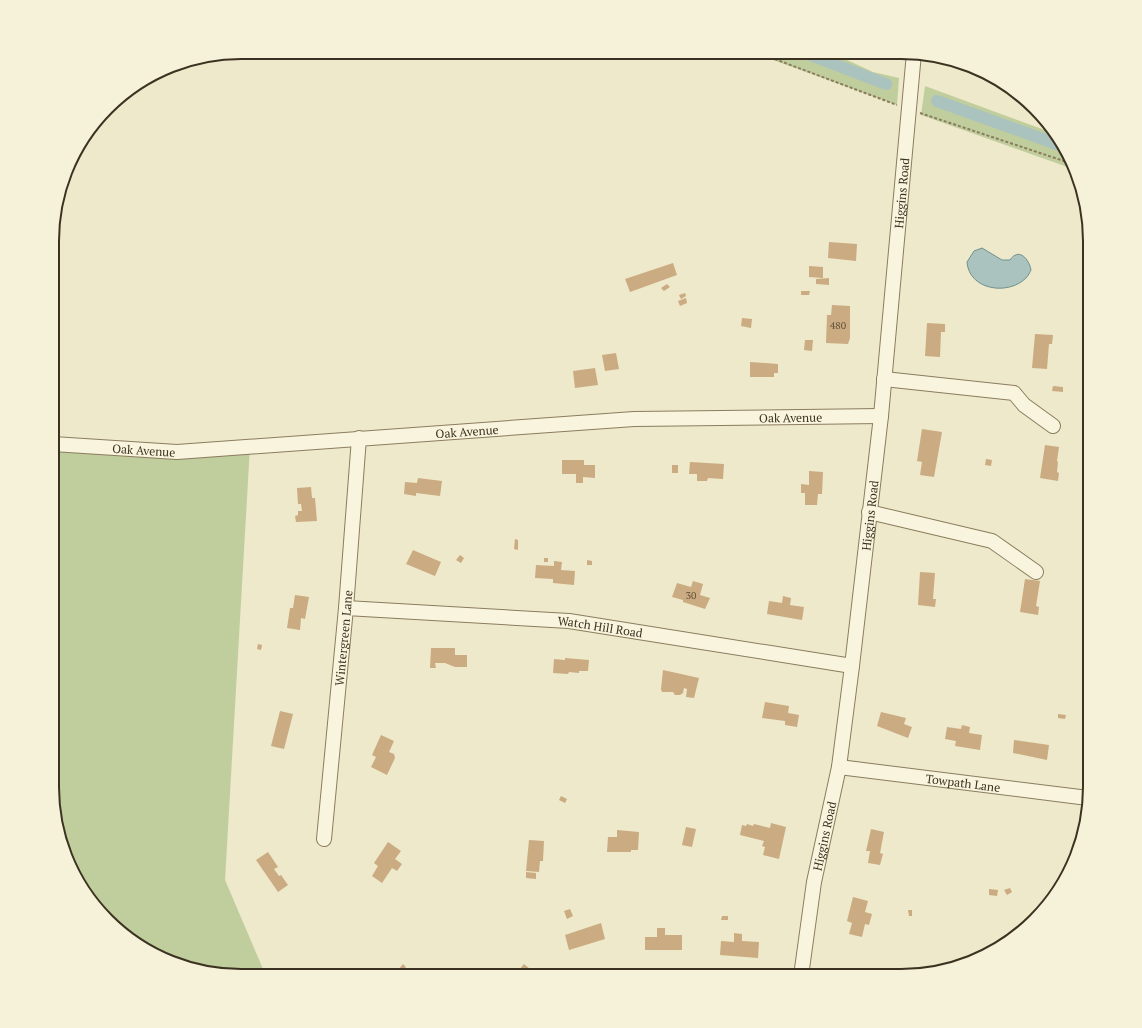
<svg xmlns="http://www.w3.org/2000/svg" width="1142" height="1028" viewBox="0 0 1142 1028" font-family="'PT Serif',serif">
  <style>
    .green { fill: #c0cd9d }
    .water { fill: #aac3bf; stroke: #71918e }
    .lines { fill: none; stroke-linecap: round; stroke-linejoin: round }
    .canal { stroke: #aac3bf; stroke-width: 12 }
    .building { fill: #cbab81 }
    .minor-casing { stroke: #8b7c5e; stroke-width: 16 }
    .path { stroke: #8b7c5e; stroke-width: 2; stroke-dasharray: 3 2; stroke-linecap: butt }
    .minor { stroke: #f9f4dd; stroke-width: 14 }
    .labels { text-anchor: middle; dominant-baseline: central; stroke-width: 3; stroke-linejoin: round; paint-order: stroke }
    .number-label { font-size: 10px; fill: #605039 }
    .street-label { font-size: 12px; fill: #3c3221; stroke: #f6f2d9 }
    .rim { fill: none; stroke: #3c3221; stroke-width: 2 }
  </style>
  <rect width="100%" height="100%" fill="#eee9ca"/>
  <path class="green" d="M751,52H830L873,72L899,78L897,105Z
    M925,86L1053,133L1076,170L921,115Z
    M53,444L250,446L225,880L266,976H241L158,957L99,912L66,860L52,799L53,738L59,733V713L53,706Z"/>
  <path class="water" d="M982,248L1002,260H1010C1019,247 1029,259 1031,270C1030,272 1028,276 1026,278C1008,296 969,290 967,262L974,251Z
    M53,707L59,713V733L53,738Z"/>
  <g class="lines">
    <path class="canal" d="M802,52L886,84
      M937,101L1062,146"/>
  </g>
  <path class="building" d="M829,242L857,244L856,261L828,258Z
    M673,263L677,275L630,292L625,279Z
    M809,266L823,267V278L809,277Z
    M829,278V285L816,284V279Z
    M667,284L670,287L664,291L661,288Z
    M801,291H810L809,295H801Z
    M685,293L686,296L681,299L679,295Z
    M686,298L687,303L680,306L678,301Z
    M832,305L850,306V338L848,344L826,343L827,315H831Z
    M742,318L752,319L751,328L741,326Z
    M927,323L945,324V332H941L940,357L925,356Z
    M1035,334L1053,335L1052,344H1049L1047,369L1032,368Z
    M805,340H813L812,351L804,350Z
    M616,353L619,369L605,371L602,355Z
    M750,362L778,364V373H774V377H750Z
    M595,368L598,385L575,388L573,371Z
    M1053,386L1063,387V392L1052,391Z
    M922,429L942,432L934,477L920,475L922,462L917,461Z
    M1045,445L1059,447L1057,461L1058,462L1057,472L1059,473L1058,481L1040,478Z
    M986,459L992,460L991,466L985,465Z
    M562,460H584V465H595V478L583,477V483H576V474H562Z
    M690,462L724,464L723,479L708,478L707,481H697V474H689Z
    M672,465H678V473H672Z
    M809,471L823,472L822,494H818L817,505H805V493H801V484L809,485Z
    M418,478L442,481L440,496L416,493V496L404,494L405,482L417,483Z
    M311,487L312,498H315L317,521L296,522L295,516L298,515V511H302L301,504H298L297,488Z
    M515,539L518,540V550L514,549Z
    M413,550L441,562L435,576L406,564Z
    M460,555L464,558L461,563L456,560Z
    M544,558H548V562H544Z
    M587,560L592,561V565H587Z
    M554,561L562,562L561,570L575,571L574,585L553,583V579L535,578L536,565L554,566Z
    M920,572L935,573L933,599H936L935,607L918,605Z
    M1025,579L1040,581L1036,606L1039,607L1038,615L1020,612Z
    M693,581L703,584L700,595L710,598L705,609L683,602V600L672,597L677,583L691,587Z
    M295,595L309,597L305,619L301,618L300,630L287,628L290,608H293Z
    M783,596L791,598L790,605L804,607L802,620L767,614L769,601L782,603Z
    M258,644L262,645L261,650L257,649Z
    M431,648H455V655H467V667H455L445,663H435L436,668H430Z
    M565,658L589,660L588,671H579V673L569,672L568,674L553,673L554,659L565,660Z
    M663,670L699,678L694,698L686,697L687,689L684,688L683,693L680,695H675L673,692H662L661,689Z
    M1087,690L1090,696L1085,699L1082,694Z
    M765,702L789,706L788,713L799,715L797,727L785,725V721L762,718Z
    M280,711L293,714L284,749L271,746Z
    M881,712L906,718L904,724L912,727L908,738L877,726Z
    M1058,714L1066,715L1065,719L1058,718Z
    M962,725L970,727L969,733L982,735L980,750L955,746L956,741L945,739L947,727L961,729Z
    M381,735L394,741L389,752L394,754L395,758L387,775L371,767L376,757L372,755Z
    M1014,740L1049,745L1047,760L1013,753Z
    M561,796L567,799L565,803L559,800Z
    M771,823L786,827L779,859L763,855L765,847L762,846L764,841L740,835L742,825L746,826L747,824L753,826L754,824L770,828Z
    M686,827L696,829L692,847L682,845Z
    M871,829L884,832L880,853L883,854L880,865L868,863L870,851H866Z
    M617,830L639,832L638,850H631V852H607L608,837H617Z
    M529,840L544,841L543,861H540L539,872L526,871Z
    M388,842L401,851L395,859L402,864L397,871L392,868L382,883L372,876L378,866L374,863Z
    M268,852L278,867L274,869L279,876L281,875L288,885L278,892L256,860Z
    M526,872L536,873V879L526,878Z
    M1010,888L1012,892L1007,895L1004,890Z
    M989,889L998,890L997,896L989,895Z
    M853,897L868,901L865,912L872,914L869,925L865,924L862,937L849,934L852,923L847,921Z
    M570,909L573,916L567,919L564,911Z
    M908,910H912V916H909Z
    M722,916H728V920H721Z
    M601,923L605,939L569,950L565,935Z
    M657,928H665V935H682V950H645V937H657Z
    M734,933L742,934V941L759,942L758,958L720,955L721,941L734,942Z
    M403,964L406,967L401,973L398,970Z
    M524,964L536,974L534,976H514Z
    M840,968L854,970L853,976H839Z
    M357,969L367,976H352Z"/>
  <g class="lines">
    <defs>
      <g id="minor">
        <path d="M884,379L1014,393L1024,405L1053,426"/>
        <path id="s1" d="M53,444L177,452L634,419L881,416"/>
        <path d="M869,512L992,541L1036,572"/>
        <path id="s2" d="M346,608L569,621L852,666"/>
        <path id="s3" d="M839,767L1088,798"/>
        <path id="s4" d="M324,839L346,608L359,438"/>
        <path id="s5" d="M801,976L814,882L839,767L852,666L881,416L914,53"/>
      </g>
    </defs>
    <use href="#minor" class="minor-casing"/>
    <path class="path" d="M756,52L897,105
      M920,113L1073,164"/>
    <use href="#minor" class="minor"/>
  </g>
  <g class="labels">
    <g class="number-label">
      <text x="838" y="325">480</text>
      <text x="691" y="595">30</text>
    </g>
    <g class="street-label">
      <text stroke="none"><textPath href="#s5" startOffset="790">Higgins Road</textPath></text>
      <text stroke="none"><textPath href="#s1" startOffset="739">Oak Avenue</textPath></text>
      <text stroke="none"><textPath href="#s1" startOffset="415">Oak Avenue</textPath></text>
      <text stroke="none"><textPath href="#s1" startOffset="91">Oak Avenue</textPath></text>
      <text stroke="none"><textPath href="#s5" startOffset="466">Higgins Road</textPath></text>
      <text stroke="none"><textPath href="#s2" startOffset="255">Watch Hill Road</textPath></text>
      <text stroke="none"><textPath href="#s4" startOffset="202">Wintergreen Lane</textPath></text>
      <text stroke="none"><textPath href="#s3" startOffset="125">Towpath Lane</textPath></text>
      <text stroke="none"><textPath href="#s5" startOffset="142">Higgins Road</textPath></text>
    </g>
  </g>
  <path d="M0 0H1142V1028H0ZM241 59H901A182 182 0 0 1 1083 241V787A182 182 0 0 1 901 969H241A182 182 0 0 1 59 787V241A182 182 0 0 1 241 59Z" fill="#f6f2d9" fill-rule="evenodd"/>
  <path class="rim" d="M241 59H901A182 182 0 0 1 1083 241V787A182 182 0 0 1 901 969H241A182 182 0 0 1 59 787V241A182 182 0 0 1 241 59Z"/>
</svg>
